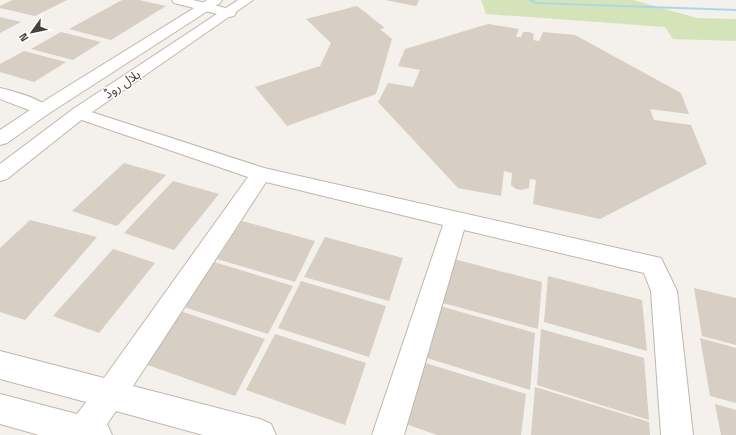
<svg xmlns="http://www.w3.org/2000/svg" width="736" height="435" viewBox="0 0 736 435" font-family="'Space Grotesk','Noto Sans Arabic',sans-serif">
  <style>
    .green { fill: #d4e4b8 }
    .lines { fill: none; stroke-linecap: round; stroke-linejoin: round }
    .stream { fill: #aed6ea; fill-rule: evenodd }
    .building { fill: #d7cec4 }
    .minor-casing { stroke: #bfb7ae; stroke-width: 2 }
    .tertiary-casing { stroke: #bfb7ae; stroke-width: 2 }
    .minor { fill: #fff; fill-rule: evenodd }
    .tertiary { fill: #fff; fill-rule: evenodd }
    .labels { text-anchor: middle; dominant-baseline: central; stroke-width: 3; stroke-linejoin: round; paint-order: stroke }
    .far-street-label { font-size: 13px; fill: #474139; stroke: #fff }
  </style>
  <rect width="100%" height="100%" fill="#f4f0eb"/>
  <path class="green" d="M481,0H633L697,18L736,19V41L673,39L665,27L486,14Z"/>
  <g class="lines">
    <path class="stream" d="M528,0H533L536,2L736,9V11L535,4Z"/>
  </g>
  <path class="building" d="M13,0H67L35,16L0,8V6Z
    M122,0H139L166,6L111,40L69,29Z
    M385,0H419L416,6Z
    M357,6L385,28L380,29L392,39L376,94L287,126L255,87L320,66L331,43L306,19Z
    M0,17L21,22L0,33Z
    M488,24L519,29L516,37H521L523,32H529L534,34L533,40L539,41L543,32L575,35L681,93L689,114L650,109L654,120L691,125L707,164L600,219L533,204L536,180L530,179L529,188L521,190L516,189L511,185L512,173L504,171L501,196L458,188L378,102L388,83L413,87L420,70L398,66L405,49Z
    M61,32L101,42L73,60L31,49Z
    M24,51L66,62L34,82L0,72V64Z
    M124,163L166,175L117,226L72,211Z
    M173,181L219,194L174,250L124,233Z
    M30,220L97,237L25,320L0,312V248Z
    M242,221L315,241L295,282L217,259Z
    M325,237L403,258L389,301L304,277Z
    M113,249L155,263L99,333L53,316Z
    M454,259L542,282L538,329L443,303Z
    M214,262L293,286L268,334L184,307Z
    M548,276L642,300L647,351L544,322Z
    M301,281L386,306L369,357L278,328Z
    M694,288L736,298V345L702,336Z
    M440,306L535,333L530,390L427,358Z
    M180,311L265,339L235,396L145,364Z
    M541,329L644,358L649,420L537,385Z
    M275,334L366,363L345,425L246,390Z
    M700,338L736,348V403L710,396Z
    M422,362L526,394L521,435H437L406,424Z
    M535,387L649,422L650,435H531Z
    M715,404L736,410V435H721Z"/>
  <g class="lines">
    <defs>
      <path id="minor" d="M172,0H193L234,10L236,13L234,16L229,17L174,3Z
        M0,88C13,91 43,99 51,110L48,114L42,115L0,99Z
        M79,108L264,168L661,258L677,291L693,435H661L651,291L644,273L464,230L404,435H372L443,225L266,182L133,386L260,419L271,424L276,435H203L116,411L107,424L112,435H39L0,424V394L77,414L86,402L0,379V351L104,378L248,177L73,117L70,113L73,109Z"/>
      <path id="tertiary" d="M207,0H222L220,3L48,114L7,143L0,145V130L36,106Z
        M238,0H253L85,117L7,179L0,181V164L73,109Z"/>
    </defs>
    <use href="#minor" class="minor-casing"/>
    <use href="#tertiary" class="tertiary-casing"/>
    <use href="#minor" class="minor"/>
    <use href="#tertiary" class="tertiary"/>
  </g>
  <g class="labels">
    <g class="far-street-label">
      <text transform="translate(122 84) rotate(-34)">ہلال روڈ</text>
    </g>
  </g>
  <g transform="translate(32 32) rotate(237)" stroke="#ffffff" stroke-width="3" paint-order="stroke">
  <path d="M0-3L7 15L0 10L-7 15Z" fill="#474139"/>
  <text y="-6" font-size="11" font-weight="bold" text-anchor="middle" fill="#474139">N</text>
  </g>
</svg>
